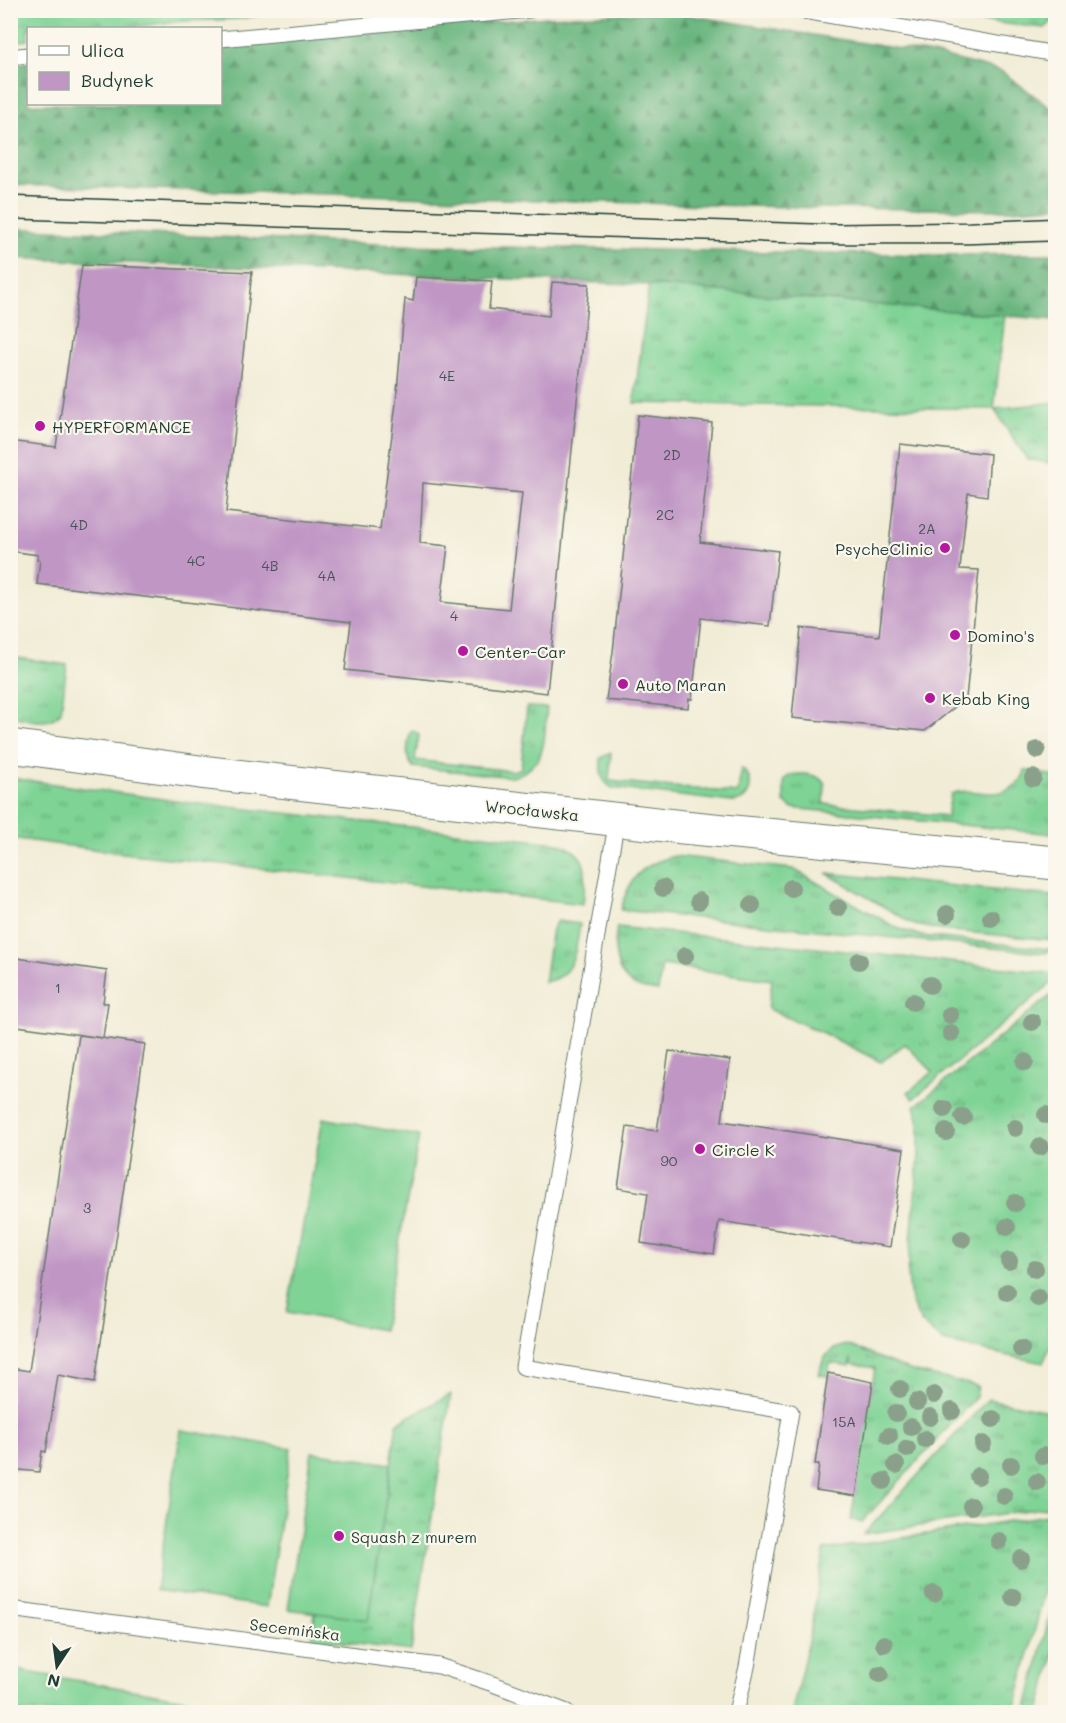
<svg xmlns="http://www.w3.org/2000/svg" width="1066" height="1723" viewBox="0 0 1066 1723" font-family="Mali,sans-serif">
  <style>
    .grass { fill: url(#grass-tufts); stroke: #4f8864; stroke-width: 1.5 }
    .forest { fill: url(#forest-firs); stroke: #437959; stroke-width: 1.5 }
    .pitch { fill: #7fd395; stroke: #4f8864; stroke-width: 1.5 }
    .building { fill: #c096c5; fill-rule: evenodd }
    .lines { fill: none; stroke-linecap: round; stroke-linejoin: round }
    .lane-casing { stroke: #687a6c; stroke-width: 17 }
    .secondary-casing { stroke: #687a6c; stroke-width: 35 }
    .lane { stroke: #fff; stroke-width: 15 }
    .secondary { stroke: #fff; stroke-width: 33 }
    .tram { stroke: #1f3d34; stroke-width: 1.5 }
    .tree { fill: #8ba08a }
    .poi-dot { fill: #b5179e; stroke: #fbf7ec; stroke-width: 2 }
    .labels { text-anchor: middle; dominant-baseline: central; stroke-width: 4.5; stroke-linejoin: round; paint-order: stroke }
    .number-label { font-size: 14px; fill: #475358 }
    .poi-label { font-size: 16px; fill: #1f3d34; stroke: #fbf7ec; text-anchor: start }
    .street-label { font-size: 16px; fill: #1f3d34; stroke: #fbf7ec }
  </style>
  <defs>
    <pattern id="grass-tufts" width="24" height="20" patternUnits="userSpaceOnUse" patternTransform="scale(1.5)"><rect width="24" height="20" fill="#7fd395"/><path d="M3 7l-1-3M5 7V3M7 7l1-3M15 17l-1-3M17 17v-4M19 17l1-3" fill="none" stroke="#67ac7a"/></pattern>
    <pattern id="forest-firs" width="22" height="20" patternUnits="userSpaceOnUse" patternTransform="scale(1.5)"><rect width="22" height="20" fill="#67b57e"/><path d="M5 1l3.5 6h-7zM16 11l3.5 6h-7z" fill="#549468"/></pattern>
  </defs>
  <rect width="100%" height="100%" fill="#fbf7ec"/>
  <filter id="ink" filterUnits="userSpaceOnUse"><feTurbulence type="fractalNoise" baseFrequency=".0167" numOctaves="2"/><feDisplacementMap in="SourceGraphic" scale="12" xChannelSelector="R" yChannelSelector="G"/><feConvolveMatrix kernelMatrix="1 2 1 2 8 2 1 2 1" color-interpolation-filters="sRGB"/></filter>
  <filter id="wash" filterUnits="userSpaceOnUse"><feTurbulence type="fractalNoise" baseFrequency=".008" numOctaves="4" result="noise"/><feDisplacementMap in="SourceGraphic" scale="24" xChannelSelector="R" yChannelSelector="G"/><feGaussianBlur stdDeviation="1.35" result="paint"/><feColorMatrix in="noise" values="0 0 0 0 0 0 0 0 0 0 0 0 0 0 0 0 0 1.4 0 .05"/><feComposite in="paint" operator="in"/></filter>
  <g filter="url(#wash)">
    <rect width="100%" height="100%" fill="#f1ecd5"/>
    <path class="grass" d="M11,10H285V11L238,19L184,21L122,28H28V40L11,42Z
      M883,11H1055V19L1045,28Z
      M649,285L1005,315L994,409L1055,402V480H1054L1055,464L1027,459L994,409L634,403Z
      M11,657L67,665L61,712C49,728 28,719 11,716Z
      M527,707L547,708C543,741 549,764 513,777L413,767C404,756 408,746 410,733L413,731L419,735L415,760L513,771L521,768Z
      M611,753L609,781L738,793L741,768C756,778 752,802 732,802L612,788C600,780 600,772 601,758Z
      M1025,770L1055,776V801L1052,834L791,808L784,802V780L790,775C803,773 816,773 825,783L824,804L947,816L951,794C973,785 992,802 1014,786C1020,782 1024,777 1025,770Z
      M11,778L184,802L557,843C592,854 586,874 583,904L114,852L11,838Z
      M675,856L793,869L897,928L922,936L1050,949L1046,953H1042L621,910C629,877 642,864 675,856Z
      M826,873L1052,896L1053,940L941,930L915,925Z
      M557,921L580,924C576,950 575,977 544,982L552,929Z
      M617,927L1025,970L1055,974V980L913,1099L908,1092L933,1072L905,1044L881,1062L823,1033L768,1009L772,980L662,965L658,991C652,990 644,989 638,987C614,978 613,948 617,927Z
      M1055,992L1056,1343L1049,1349L1043,1363L943,1342L921,1322L911,1302L908,1273L919,1155V1124L915,1106Z
      M847,1345L912,1371L978,1386L976,1397L862,1522L851,1520L875,1368L852,1364L851,1358L850,1366L830,1363L828,1376L819,1375C822,1357 829,1348 847,1345Z
      M451,1394L411,1651L312,1638L315,1612L368,1620L397,1423Z
      M988,1399L1043,1410L1055,1415V1506L864,1534Z
      M1055,1514V1535L1046,1585L1014,1712H792L810,1634L824,1550Z
      M1055,1594V1649L1039,1712H1026Z"/>
    <path class="forest" d="M668,12L933,54L1001,71L1051,108L1055,115V207L1010,210L820,208L11,185L10,64L28,62V104H220L221,44L548,17Z
      M11,228L398,245L933,255L1055,254V320L649,285L11,258Z"/>
    <path class="pitch" d="M323,1118L419,1136L383,1330L287,1312Z
      M181,1430L291,1448L267,1607L156,1590Z
      M312,1452L391,1464L368,1620L288,1609Z
      M10,1669L237,1708V1712H11Z"/>
    <g id="blocks">
      <path class="building" d="M82,265L252,272L226,512L380,529L396,403L405,299L413,301L416,277L492,281L489,309L549,316L552,282L589,284L547,693L345,670L351,622L37,584L40,560H37L38,555L10,551V441L56,447ZM423,483L522,493L509,609L441,602L448,546L420,543Z
        M638,415L712,423L700,542L778,551L770,626L701,618L692,699H689L688,708L606,700L613,652Z
        M900,444L990,454L987,496L968,493L960,569L979,570L966,698L925,731L792,718L801,628L879,636Z
        M10,957L107,971L103,1003H108L103,1038L10,1025Z
        M79,1035L145,1044L95,1382L58,1375L46,1452L42,1451L39,1472L10,1469V1368L29,1371Z
        M669,1051L730,1060L722,1121L904,1149L890,1247L719,1221L714,1254L641,1243L648,1193L618,1188L627,1127L657,1131Z
        M828,1373L873,1382L856,1496L816,1490L819,1464H815Z"/>
    </g>
  </g>
  <g filter="url(#ink)">
    <use href="#blocks" fill-opacity="0" stroke="#687a6c" stroke-width="1.5"/>
    <g class="lines">
      <defs>
        <path id="lane" d="M798,10L1056,54
          M220,39L529,10
          M10,57L28,55
          M617,819L523,1367L791,1412L747,1667L736,1712
          M10,1609L439,1666L493,1684L567,1712"/>
        <path id="secondary" d="M10,746L200,772L683,827L1056,863"/>
      </defs>
      <use href="#lane" class="lane-casing"/>
      <use href="#secondary" class="secondary-casing"/>
      <use href="#lane" class="lane"/>
      <use href="#secondary" class="secondary"/>
      <path class="tram" d="M10,196L820,224L969,222L1056,218
        M10,219L824,244H968L1056,241"/>
    </g>
    <g class="tree">
      <circle cx="1037" cy="750" r="9"/>
      <circle cx="1033" cy="778" r="9"/>
      <circle cx="663" cy="888" r="9"/>
      <circle cx="791" cy="888" r="9"/>
      <circle cx="699" cy="901" r="9"/>
      <circle cx="752" cy="905" r="9"/>
      <circle cx="838" cy="908" r="9"/>
      <circle cx="947" cy="914" r="9"/>
      <circle cx="991" cy="918" r="9"/>
      <circle cx="685" cy="956" r="9"/>
      <circle cx="859" cy="961" r="9"/>
      <circle cx="930" cy="985" r="9"/>
      <circle cx="913" cy="1002" r="9"/>
      <circle cx="950" cy="1015" r="9"/>
      <circle cx="1032" cy="1022" r="9"/>
      <circle cx="951" cy="1033" r="9"/>
      <circle cx="1025" cy="1062" r="9"/>
      <circle cx="944" cy="1109" r="9"/>
      <circle cx="1046" cy="1115" r="9"/>
      <circle cx="963" cy="1117" r="9"/>
      <circle cx="1015" cy="1128" r="9"/>
      <circle cx="946" cy="1132" r="9"/>
      <circle cx="1040" cy="1147" r="9"/>
      <circle cx="1015" cy="1203" r="9"/>
      <circle cx="1007" cy="1227" r="9"/>
      <circle cx="962" cy="1239" r="9"/>
      <circle cx="1009" cy="1261" r="9"/>
      <circle cx="1035" cy="1269" r="9"/>
      <circle cx="1007" cy="1292" r="9"/>
      <circle cx="1038" cy="1298" r="9"/>
      <circle cx="1021" cy="1349" r="9"/>
      <circle cx="900" cy="1389" r="9"/>
      <circle cx="934" cy="1395" r="9"/>
      <circle cx="917" cy="1402" r="9"/>
      <circle cx="952" cy="1411" r="9"/>
      <circle cx="896" cy="1413" r="9"/>
      <circle cx="930" cy="1417" r="9"/>
      <circle cx="993" cy="1419" r="9"/>
      <circle cx="911" cy="1427" r="9"/>
      <circle cx="889" cy="1436" r="9"/>
      <circle cx="925" cy="1439" r="9"/>
      <circle cx="983" cy="1444" r="9"/>
      <circle cx="907" cy="1449" r="9"/>
      <circle cx="1043" cy="1456" r="9"/>
      <circle cx="896" cy="1465" r="9"/>
      <circle cx="1011" cy="1465" r="9"/>
      <circle cx="978" cy="1476" r="9"/>
      <circle cx="884" cy="1481" r="9"/>
      <circle cx="1037" cy="1482" r="9"/>
      <circle cx="1004" cy="1496" r="9"/>
      <circle cx="971" cy="1506" r="9"/>
      <circle cx="999" cy="1541" r="9"/>
      <circle cx="1021" cy="1559" r="9"/>
      <circle cx="934" cy="1594" r="9"/>
      <circle cx="1013" cy="1597" r="9"/>
      <circle cx="884" cy="1644" r="9"/>
      <circle cx="880" cy="1674" r="9"/>
    </g>
  </g>
  <g class="poi-dot">
    <circle cx="40" cy="426" r="6"/>
    <circle cx="945" cy="548" r="6"/>
    <circle cx="955" cy="635" r="6"/>
    <circle cx="463" cy="651" r="6"/>
    <circle cx="623" cy="684" r="6"/>
    <circle cx="930" cy="698" r="6"/>
    <circle cx="700" cy="1149" r="6"/>
    <circle cx="339" cy="1536" r="6"/>
  </g>
  <g class="labels">
    <g class="number-label">
      <text x="447" y="375">4E</text>
      <text x="672" y="454">2D</text>
      <text x="665" y="514">2C</text>
      <text x="79" y="524">4D</text>
      <text x="927" y="528">2A</text>
      <text x="196" y="560">4C</text>
      <text x="270" y="565">4B</text>
      <text x="327" y="575">4A</text>
      <text x="454" y="615">4</text>
      <text x="58" y="987">1</text>
      <text x="669" y="1160">90</text>
      <text x="87" y="1207">3</text>
      <text x="844" y="1421">15A</text>
    </g>
    <g class="poi-label">
      <text x="52" y="426">HYPERFORMANCE</text>
      <text x="933" y="548" text-anchor="end">PsycheClinic</text>
      <text x="967" y="635">Domino's</text>
      <text x="475" y="651">Center-Car</text>
      <text x="635" y="684">Auto Maran</text>
      <text x="942" y="698">Kebab King</text>
      <text x="712" y="1149">Circle K</text>
      <text x="351" y="1536">Squash z murem</text>
    </g>
    <g class="street-label">
      <text transform="translate(532 810) rotate(6)">Wrocławska</text>
      <text transform="translate(295 1629) rotate(7)">Secemińska</text>
    </g>
  </g>
  <rect width="1066" height="1723" fill="none" stroke="#fbf7ec" stroke-width="36"/>
  <rect x="27" y="27" width="195" height="78" fill="#fbf7ec" stroke="#a3ada2" stroke-width="1.5"/>
  <rect x="39" y="46" width="30" height="9" fill="#ffffff" stroke="#a3ada2" stroke-width="1.5"/>
  <text x="81" y="57" font-size="18" fill="#1f3d34">Ulica</text>
  <rect x="39" y="72" width="30" height="18" fill="#c096c5" stroke="#a3ada2" stroke-width="1.5"/>
  <text x="81" y="87" font-size="18" fill="#1f3d34">Budynek</text>
  <g transform="translate(57 1666) rotate(193)" stroke="#fbf7ec" stroke-width="4.5" paint-order="stroke">
  <path d="M0-4.5L10 22L0 15L-10 22Z" fill="#1f3d34"/>
  <text y="-9" font-size="16" font-weight="bold" text-anchor="middle" fill="#1f3d34">N</text>
  </g>
</svg>
